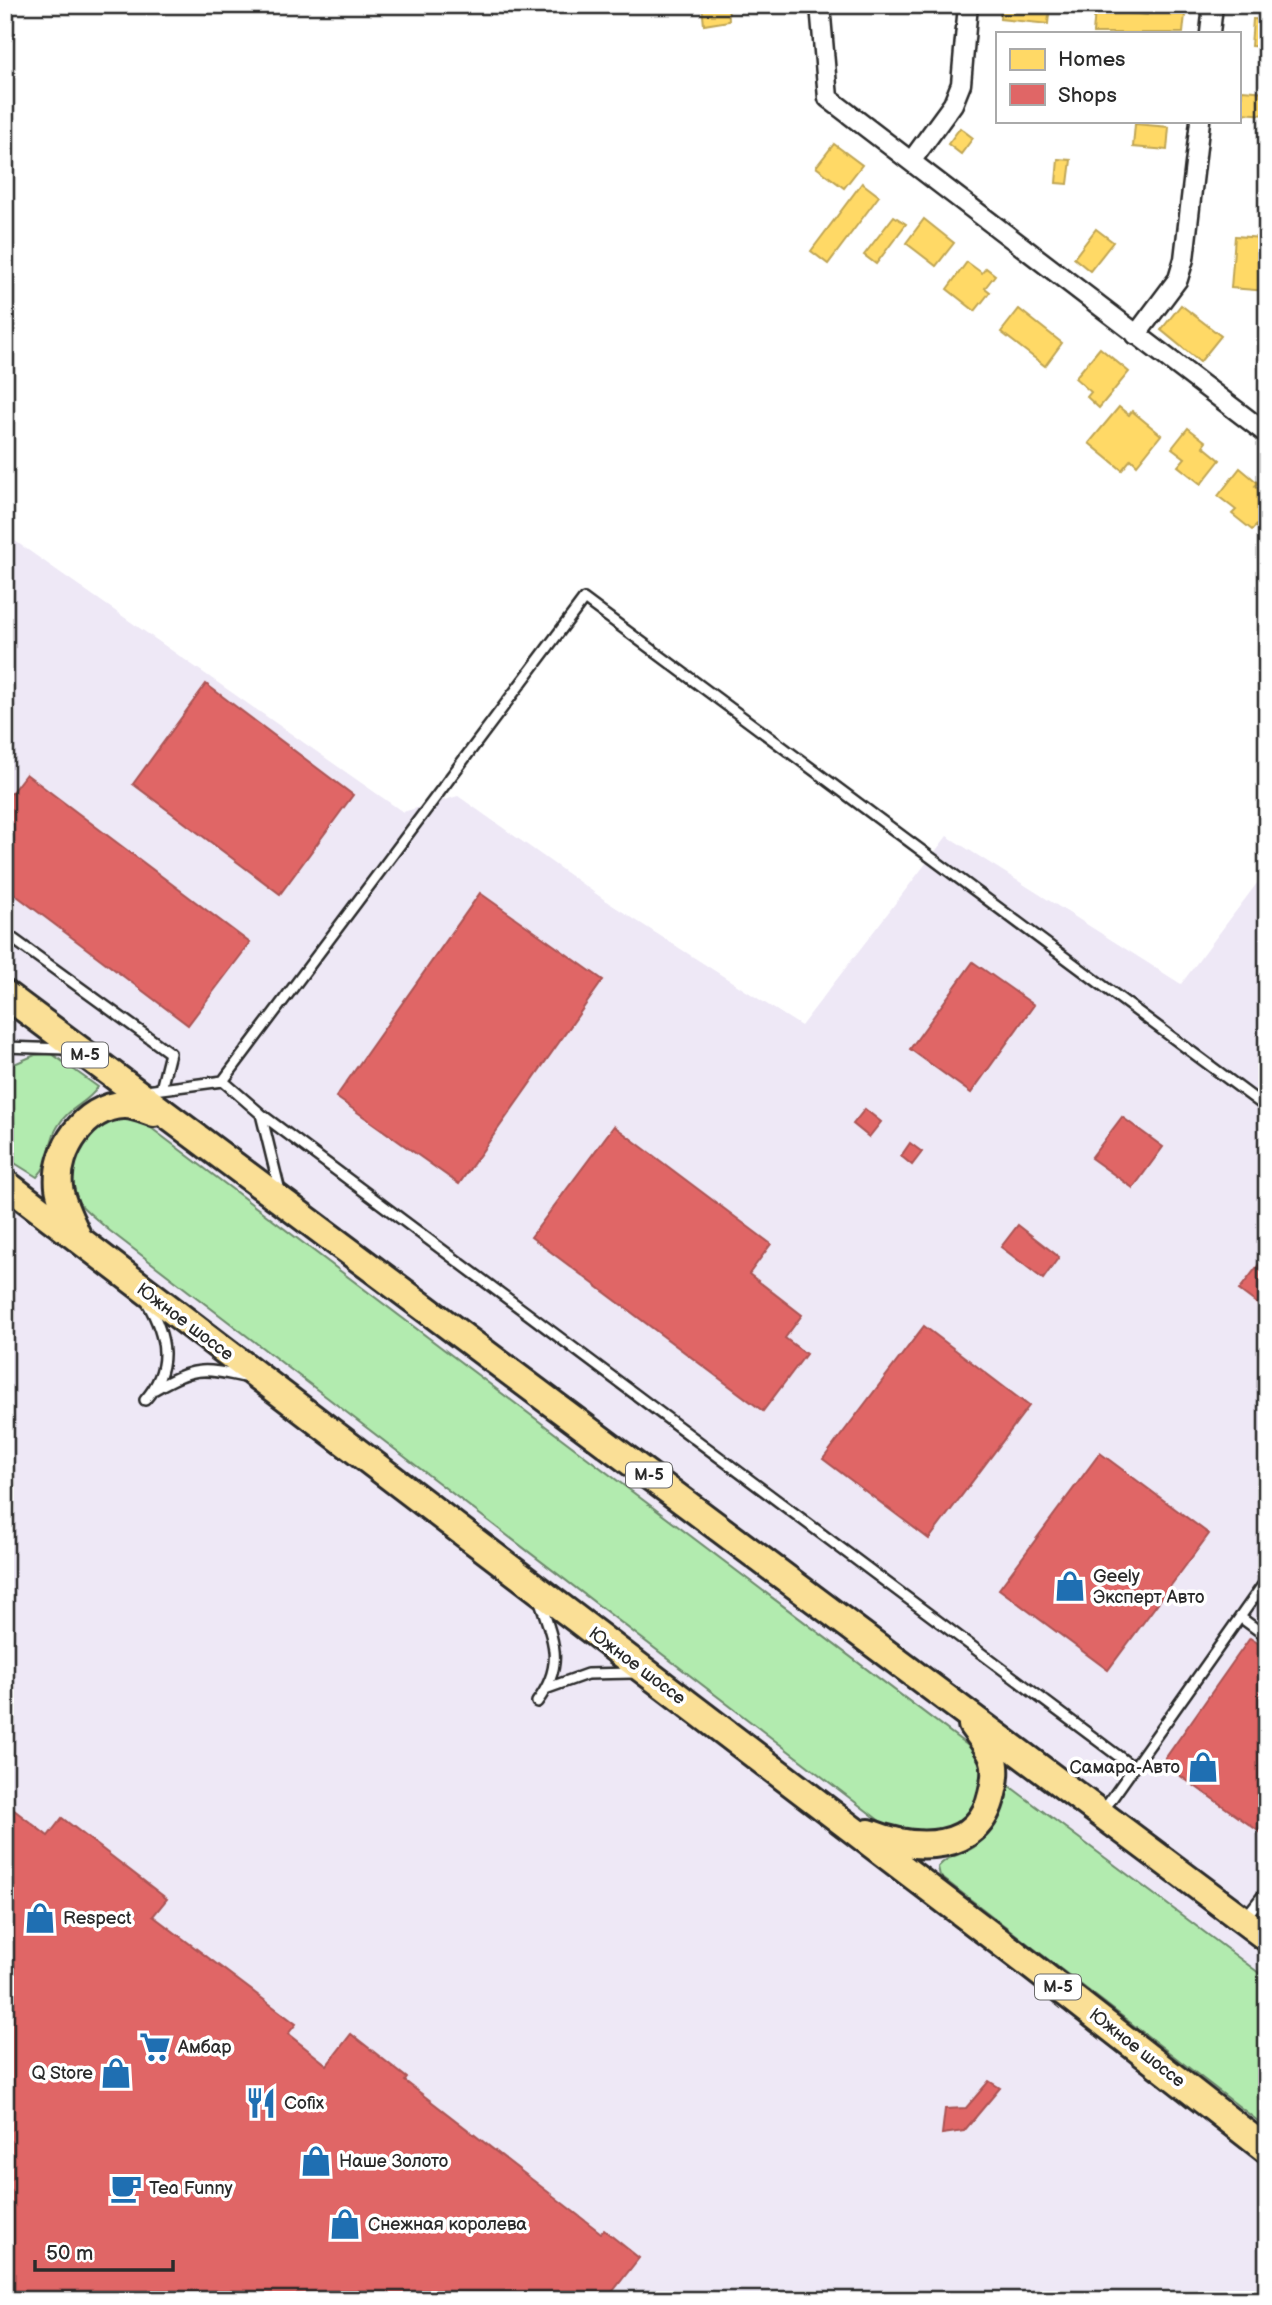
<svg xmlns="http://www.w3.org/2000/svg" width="1272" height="2305" viewBox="0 0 1272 2305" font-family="'Balsamiq Sans',sans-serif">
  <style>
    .built { fill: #eee8f6 }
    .green { fill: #b2ebaf; stroke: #6e8b6d; stroke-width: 2 }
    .homes { fill: #ffd966; stroke: #bfa554; stroke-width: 2 }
    .shops { fill: #e06666; stroke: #aa5454; stroke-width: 2 }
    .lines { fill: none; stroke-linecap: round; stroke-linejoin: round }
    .service-casing { stroke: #2b2b2b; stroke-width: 14 }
    .minor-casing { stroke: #2b2b2b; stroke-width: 23 }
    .primary-casing { stroke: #2b2b2b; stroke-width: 32 }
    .service { stroke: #fff; stroke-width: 9 }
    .minor { stroke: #fff; stroke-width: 18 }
    .primary { stroke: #fadf96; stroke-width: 26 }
    .labels { text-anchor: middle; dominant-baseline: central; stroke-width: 7; stroke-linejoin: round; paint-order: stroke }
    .shield { fill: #fff; stroke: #6b6b6b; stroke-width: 2 }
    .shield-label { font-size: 16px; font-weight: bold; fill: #2b2b2b }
    .street-label { font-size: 18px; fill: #2b2b2b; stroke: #fff }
    .poi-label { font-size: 18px; fill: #2b2b2b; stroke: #fff; text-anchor: start }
  </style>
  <rect width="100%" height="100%" fill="#fff"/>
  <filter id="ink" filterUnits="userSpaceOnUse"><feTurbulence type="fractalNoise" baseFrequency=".0143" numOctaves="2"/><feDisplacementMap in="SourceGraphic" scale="14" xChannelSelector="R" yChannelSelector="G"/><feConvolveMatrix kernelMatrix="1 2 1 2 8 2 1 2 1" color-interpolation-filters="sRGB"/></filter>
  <g filter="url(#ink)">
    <path class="built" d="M5,534L403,812L458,796L609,903L801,1026L947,836L1181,984L1267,870V2300H5Z"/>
    <path class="green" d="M52,1054L98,1087C88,1103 68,1108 58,1126C47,1143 52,1162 37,1177L5,1157V1068L35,1055Z
      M130,1112L975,1751C993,1793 977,1811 943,1834L889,1828L110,1231C63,1191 68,1197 74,1137Z
      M1008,1785L1267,1979V2128L940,1876L938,1867C946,1857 956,1856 967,1851C992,1839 1003,1810 1008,1785Z"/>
    <path class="homes" d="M702,5H728L729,21L704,25Z
      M1001,5H1050L1048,24L1000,19Z
      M1148,5H1186L1183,33H1093L1095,10L1147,15Z
      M1253,19L1267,20V47L1251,46Z
      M1242,90L1267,92V115L1241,113Z
      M1135,124L1169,127L1167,150L1133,147Z
      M960,128L973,138L961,154L948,144Z
      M834,144L862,165L844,188L816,167Z
      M1058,159L1071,160L1068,184L1056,183Z
      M862,183L879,196L828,264L811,251Z
      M894,216L906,224L876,264L864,255Z
      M924,219L954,243L936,266L906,243Z
      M1096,229L1113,242L1090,271L1074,258Z
      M1235,236L1262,238L1260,262L1267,263V291L1231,288Z
      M967,262L982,273L986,268L995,275L985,288L990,292L975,311L947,289Z
      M1181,305L1221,336L1200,362L1161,330Z
      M1019,309L1062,343L1045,366L1001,332Z
      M1100,348L1129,372L1099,408L1087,397L1091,392L1075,378Z
      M1119,407L1129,415L1132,411L1161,435L1137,465L1131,459L1122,470L1089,443Z
      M1188,428L1206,442L1203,446L1220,460L1201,484L1178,466L1185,458L1172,448Z
      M1240,468L1258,483L1255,486L1267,495L1265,533L1256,526L1252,530L1232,514L1236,510L1218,496Z"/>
    <path class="shops" d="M206,684L353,795L280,894L133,784Z
      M26,774L250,943L188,1025L5,887V801Z
      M480,893L603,980L459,1184L336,1097Z
      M973,962L1034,1005L971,1093L910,1049Z
      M865,1109L881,1122L869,1137L853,1124Z
      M1122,1117L1163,1147L1133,1188L1091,1158Z
      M614,1126L771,1244L749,1274L802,1315L785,1338L806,1354L763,1411L531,1237Z
      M910,1143L922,1152L912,1165L901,1156Z
      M1018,1225L1059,1257L1043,1279L1001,1247Z
      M1267,1254V1311L1239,1290Z
      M924,1326L1029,1406L929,1539L823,1459Z
      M1100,1453L1209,1534L1108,1670L999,1589Z
      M1250,1638L1267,1649V1837L1162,1763Z
      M5,1803L48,1836L62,1818L167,1899L153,1916L296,2024L288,2034L327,2065L351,2034L407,2078L405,2081L601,2233L604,2230L639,2258L606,2300H5Z
      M989,2081L1000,2088L964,2131L942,2134L945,2109L966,2108Z"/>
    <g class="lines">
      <defs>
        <path id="service" d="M5,933L170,1053L161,1089
          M5,1047L65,1049
          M223,1081L261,1114L1133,1767
          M146,1091L223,1081L584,599L1267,1108
          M261,1114L280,1191
          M155,1389C193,1368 201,1367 244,1377
          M145,1400C173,1368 167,1337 147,1302
          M1240,1617L1267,1637
          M548,1688L587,1674L634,1673
          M537,1702C566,1663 553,1641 539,1598
          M1103,1811L1267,1579
          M1244,1919L1267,1890"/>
        <path id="minor" d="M820,5L828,98L1267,434
          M1210,33L1213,5
          M912,160L953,104L961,84L968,5
          M1136,335L1178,279L1184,259L1200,121"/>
        <path id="primary" d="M5,994L1267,1938
          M5,1183L1034,1968L1267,2150
          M78,1238C72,1223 61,1204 59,1187C55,1150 85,1107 123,1105C133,1104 145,1110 154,1113
          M869,1833C915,1851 979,1854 992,1794C995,1783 997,1767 993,1757C988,1746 979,1735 972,1725"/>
      </defs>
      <use href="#service" class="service-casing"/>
      <use href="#minor" class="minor-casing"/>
      <use href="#primary" class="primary-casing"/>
      <use href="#service" class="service"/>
      <use href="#minor" class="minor"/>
      <use href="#primary" class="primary"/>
    </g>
  </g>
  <defs>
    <symbol id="shop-bare" viewBox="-9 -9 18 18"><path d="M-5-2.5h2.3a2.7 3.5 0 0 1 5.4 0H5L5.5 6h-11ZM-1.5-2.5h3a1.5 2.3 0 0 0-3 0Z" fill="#1f6fb2" stroke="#fff" stroke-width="2.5" paint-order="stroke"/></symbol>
    <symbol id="supermarket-bare" viewBox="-9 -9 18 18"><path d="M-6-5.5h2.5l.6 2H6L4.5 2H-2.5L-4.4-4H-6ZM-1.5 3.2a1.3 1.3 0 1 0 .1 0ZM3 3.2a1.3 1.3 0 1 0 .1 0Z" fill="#1f6fb2" stroke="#fff" stroke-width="2.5" paint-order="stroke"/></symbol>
    <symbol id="restaurant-bare" viewBox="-9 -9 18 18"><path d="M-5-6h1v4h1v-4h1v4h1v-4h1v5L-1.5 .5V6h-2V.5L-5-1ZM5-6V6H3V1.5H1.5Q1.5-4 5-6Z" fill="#1f6fb2" stroke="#fff" stroke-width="2.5" paint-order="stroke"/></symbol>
    <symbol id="cafe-bare" viewBox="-9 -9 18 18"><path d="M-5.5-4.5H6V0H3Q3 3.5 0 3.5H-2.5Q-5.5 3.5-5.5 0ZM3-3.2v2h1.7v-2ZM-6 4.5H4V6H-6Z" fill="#1f6fb2" stroke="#fff" stroke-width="2.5" paint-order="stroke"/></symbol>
  </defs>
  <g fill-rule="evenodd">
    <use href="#shop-bare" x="1048" y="1564" width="44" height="44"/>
    <use href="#shop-bare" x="1181" y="1745" width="44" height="44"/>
    <use href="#shop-bare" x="18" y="1896" width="44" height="44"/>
    <use href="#supermarket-bare" x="133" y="2025" width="44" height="44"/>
    <use href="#shop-bare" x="94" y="2051" width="44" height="44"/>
    <use href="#restaurant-bare" x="239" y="2081" width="44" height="44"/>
    <use href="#shop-bare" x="294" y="2139" width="44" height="44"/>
    <use href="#cafe-bare" x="104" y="2166" width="44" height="44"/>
    <use href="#shop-bare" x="323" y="2202" width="44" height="44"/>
  </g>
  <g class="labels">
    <g class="shield">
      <rect x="62" y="1042.5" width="46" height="25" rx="5"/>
      <rect x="626" y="1462.5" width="46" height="25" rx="5"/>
      <rect x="1035" y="1974.5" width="46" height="25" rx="5"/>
    </g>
    <g class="shield-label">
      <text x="85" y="1055">М-5</text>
      <text x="649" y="1475">М-5</text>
      <text x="1058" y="1987">М-5</text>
    </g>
    <g class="street-label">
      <text transform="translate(185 1322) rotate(37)">Южное шоссе</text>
      <text transform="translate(637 1666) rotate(37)">Южное шоссе</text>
      <text transform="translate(1137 2048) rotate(38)">Южное шоссе</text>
    </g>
    <g class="poi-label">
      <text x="1093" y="1576">Geely<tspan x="1093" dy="21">Эксперт Авто</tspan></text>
      <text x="1180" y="1767" text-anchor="end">Самара-Авто</text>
      <text x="63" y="1918">Respect</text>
      <text x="178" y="2047">Амбар</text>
      <text x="93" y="2073" text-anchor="end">Q Store</text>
      <text x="284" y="2103">Cofix</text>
      <text x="339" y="2161">Наше Золото</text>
      <text x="149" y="2188">Tea Funny</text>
      <text x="368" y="2224">Снежная королева</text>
    </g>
  </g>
  <rect width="1272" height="2305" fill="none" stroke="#fff" stroke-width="28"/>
  <rect x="14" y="14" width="1244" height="2277" fill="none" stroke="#2b2b2b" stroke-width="2.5" filter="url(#ink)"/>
  <rect x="996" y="32" width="245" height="91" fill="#ffffff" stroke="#aaaaaa" stroke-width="2"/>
  <rect x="1010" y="49" width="35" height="21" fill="#ffd966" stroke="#aaaaaa" stroke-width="2"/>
  <text x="1058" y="66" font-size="21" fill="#2b2b2b">Homes</text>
  <rect x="1010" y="84" width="35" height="21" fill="#e06666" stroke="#aaaaaa" stroke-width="2"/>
  <text x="1058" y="102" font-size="21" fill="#2b2b2b">Shops</text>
  <path d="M35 2260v10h138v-10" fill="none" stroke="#2b2b2b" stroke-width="3.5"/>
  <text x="46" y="2260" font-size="21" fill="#2b2b2b" stroke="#ffffff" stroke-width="5" paint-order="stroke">50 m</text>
</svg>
